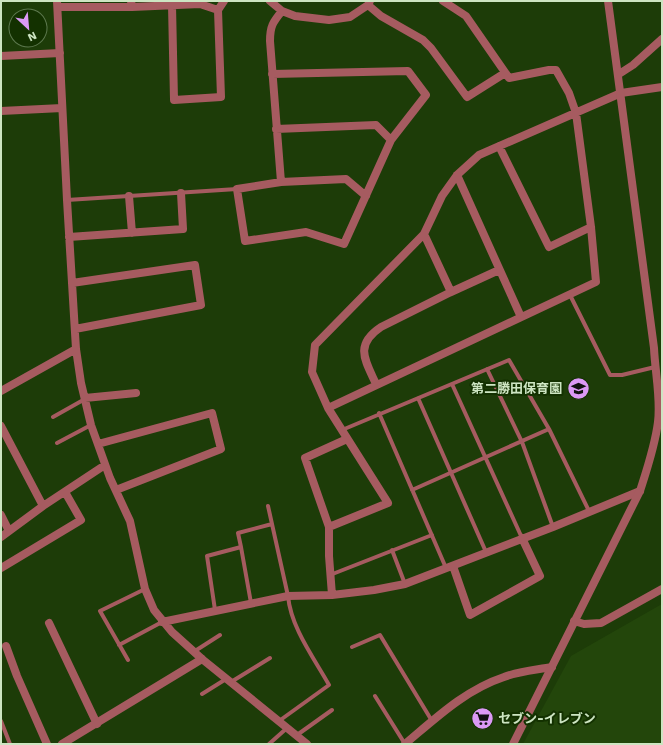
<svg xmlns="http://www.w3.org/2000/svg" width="663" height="745" viewBox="0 0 663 745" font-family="'Work Sans','Noto Sans JP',sans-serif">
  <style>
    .built { fill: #23460b }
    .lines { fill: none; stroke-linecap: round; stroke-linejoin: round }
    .service { stroke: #a65b60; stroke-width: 4 }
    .minor { stroke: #a65b60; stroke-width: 8 }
    .tertiary { stroke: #a65b60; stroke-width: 8 }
    .labels { text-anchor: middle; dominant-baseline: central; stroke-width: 4; stroke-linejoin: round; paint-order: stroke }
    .poi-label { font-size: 13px; font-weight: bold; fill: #cde5c2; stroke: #133100; text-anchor: end }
  </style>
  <rect width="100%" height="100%" fill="#1d3c08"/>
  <path class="built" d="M662,604V744H523L571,656Z"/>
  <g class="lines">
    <path class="service" d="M67,200L237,189
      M570,295L610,375H622L655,367
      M487,369L522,442L553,527
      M452,384L522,538
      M418,398L486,552
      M379,413L446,568
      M53,417L85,399
      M342,430L509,360L549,429L589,511
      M57,443L91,425
      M412,490L549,429
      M268,506L288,596C291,628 314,658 329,685L279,721
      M392,550L405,584
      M330,575L432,535
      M251,603L241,547L238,533L272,524
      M215,610L207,556L241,547
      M119,645L162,622
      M352,647L380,635L432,721
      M195,651L220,635
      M128,660L100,611L145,589
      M231,682L270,658
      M202,694L226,679
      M375,696L405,744
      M1,721L10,744
      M297,735L332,710
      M269,744L287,728"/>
    <path class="minor" d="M57,1L67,200L76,349L81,383L91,425L110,478L130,521L145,589L154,610L172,632L202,659L307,744
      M131,1L132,7L200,4L218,10
      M270,1L282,11L295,16L329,20L350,17L368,5L370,1
      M172,5L174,100L221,97L218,10L224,1
      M368,5L381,16L423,40L431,48L467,97L505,73
      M58,7H132
      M1,56L60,53
      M272,74L408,71L426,95L391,140L344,244L306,232L245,241L237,189L281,182L346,179L366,196
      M619,74L633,65L662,39
      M1,111L62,108
      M276,129L376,125L391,140
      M499,146L549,247L591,227
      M457,175L521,317
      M281,182L270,41C270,26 273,22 282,11
      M129,196L132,233
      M69,237L183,229L181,193
      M72,283L195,265L201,305L75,329
      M451,292L499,270
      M376,384C365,360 354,345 381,327L451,292L424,234
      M1,391L76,349
      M85,398L136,393
      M328,408L596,282L591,227L576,113L569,93L556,70H549L509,78L466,16L443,1
      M1,426L43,506
      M98,444L212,413L221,449L116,490
      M1,515L9,531
      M329,527L388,503L328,408L312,372L315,345L424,234L442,196L457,175L479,155L621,93L662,87
      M1,537L43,506L105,465
      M453,566L470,615L540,576L522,538
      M1,568L81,520L65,492
      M332,595L329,556V527L305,458L347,439
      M162,622L288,596L332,595L374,590L405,584L553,527L640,491
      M49,623L97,724
      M6,646L17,676L47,744
      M405,744C436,718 465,690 504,677C519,671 536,670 552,667"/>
    <path class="tertiary" d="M574,621L584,624L601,623L662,589
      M62,744L202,659
      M513,744L640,491C647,469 655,446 658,422C661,398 655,372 654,348L608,1"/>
  </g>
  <defs>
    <symbol id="school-disc" viewBox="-11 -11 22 22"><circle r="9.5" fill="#db99f5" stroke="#133100"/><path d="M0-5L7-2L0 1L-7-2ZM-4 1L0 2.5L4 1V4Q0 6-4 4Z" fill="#111"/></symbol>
    <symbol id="supermarket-disc" viewBox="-11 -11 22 22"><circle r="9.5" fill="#db99f5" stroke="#133100"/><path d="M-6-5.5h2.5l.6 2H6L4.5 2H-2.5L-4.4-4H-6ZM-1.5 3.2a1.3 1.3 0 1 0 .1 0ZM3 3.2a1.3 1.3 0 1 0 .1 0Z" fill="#111"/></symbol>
  </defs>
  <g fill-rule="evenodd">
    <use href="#school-disc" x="566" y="376" width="25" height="25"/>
    <use href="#supermarket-disc" x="470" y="706" width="25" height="25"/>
  </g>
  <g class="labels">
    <g class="poi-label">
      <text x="562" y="388">第二勝田保育園</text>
      <text x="498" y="718" text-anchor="start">セブン-イレブン</text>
    </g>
  </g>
  <rect width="663" height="745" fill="none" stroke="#cde5c2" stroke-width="4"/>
  <g transform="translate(28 28) rotate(154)"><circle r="19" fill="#133100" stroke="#5d794e"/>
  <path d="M0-3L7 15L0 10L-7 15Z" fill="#db99f5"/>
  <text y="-6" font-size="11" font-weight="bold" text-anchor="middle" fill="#cde5c2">N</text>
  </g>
</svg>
